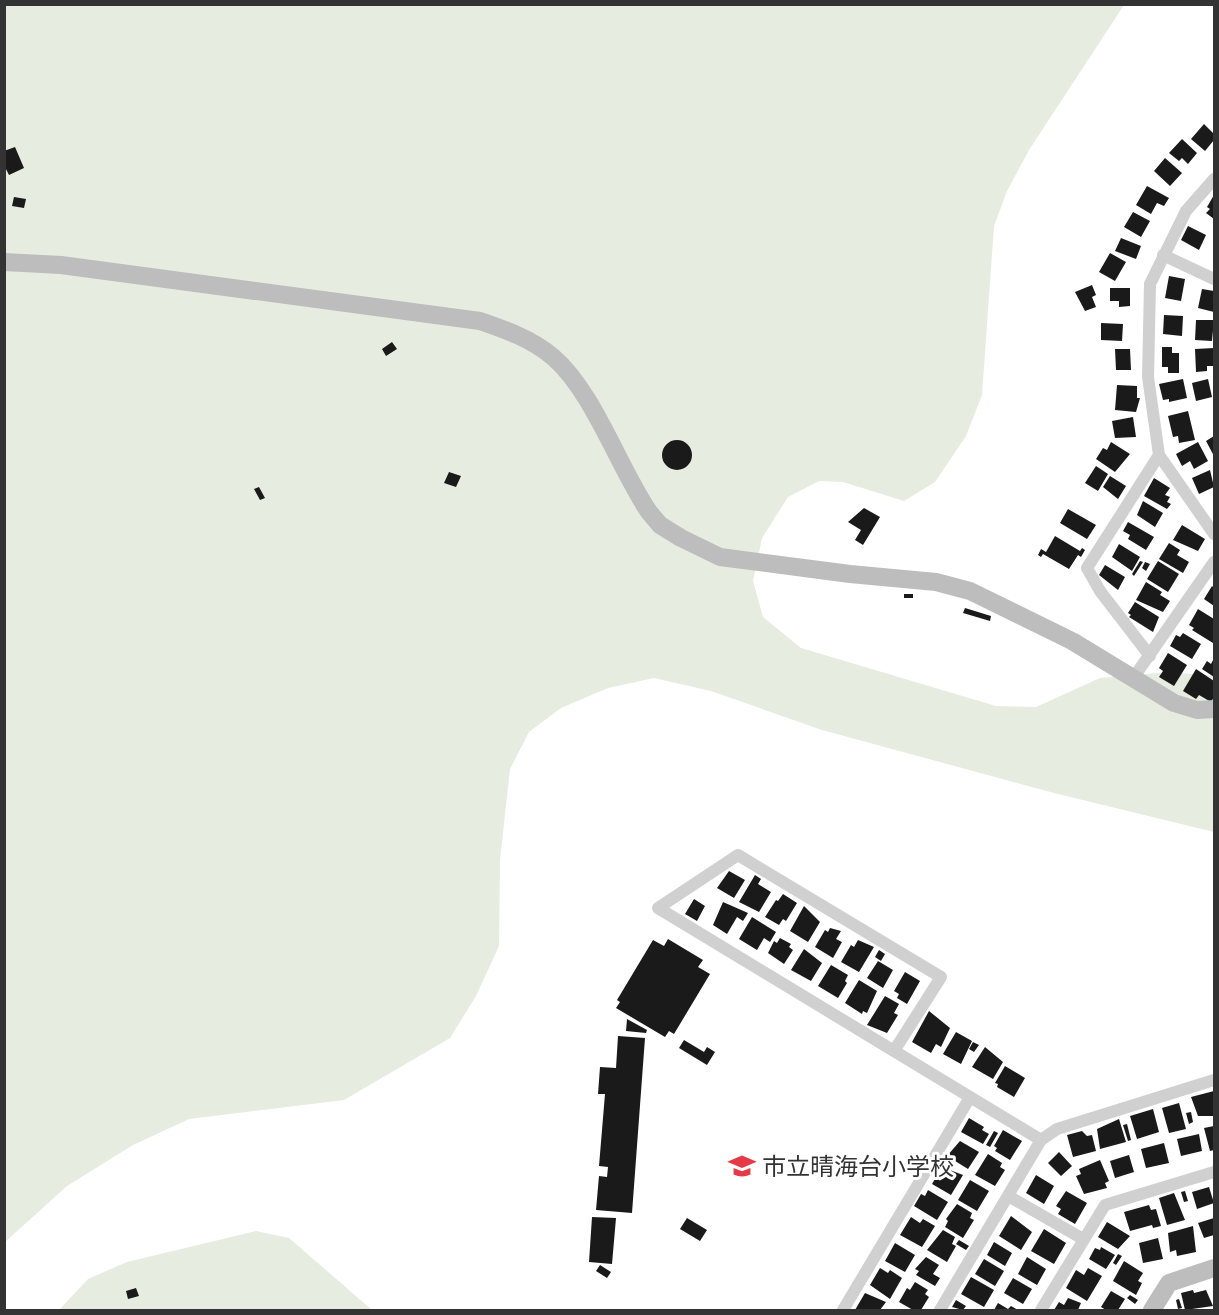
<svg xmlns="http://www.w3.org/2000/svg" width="1219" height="1315" viewBox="0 0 1219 1315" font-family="Jost,'Noto Sans JP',sans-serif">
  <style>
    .green { fill: #e6ecdf }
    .building { fill: #1a1a1a }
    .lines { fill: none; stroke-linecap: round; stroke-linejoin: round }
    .street { stroke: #d0d0d0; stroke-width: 12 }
    .secondary { stroke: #bdbdbd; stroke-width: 18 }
    .labels { text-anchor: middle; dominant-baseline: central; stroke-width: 6; stroke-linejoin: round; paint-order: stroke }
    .poi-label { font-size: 24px; fill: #333; stroke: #fff; text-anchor: start }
  </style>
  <rect width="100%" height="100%" fill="#fff"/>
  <path class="green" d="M5,5H1124L1029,150L1007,191L994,226L982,395L966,436L935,482L904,501L843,482L819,481L788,497L762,538L753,581L763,617L801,648L996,706L1036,707L1100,678L1169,672L1214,676V832L1054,793L822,730L711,691L654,678L608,688L561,708L529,732L510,769L500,860L499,946L476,996L450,1038L344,1100L189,1119L133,1145L67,1186L5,1242Z
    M256,1231L289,1238L372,1310H59L88,1279L127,1262Z"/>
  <path class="building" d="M1204,124L1214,134V140L1205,151L1191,139Z
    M1182,139L1197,153L1188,164L1182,158L1179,161L1169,153Z
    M15,147L24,168L9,175L4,165V151Z
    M1165,158L1182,173L1170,186L1154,171Z
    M1147,186L1169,198L1164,206L1157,203L1151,214L1136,205Z
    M1214,195V219L1206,213L1210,209L1207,207Z
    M14,197L26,199L24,208L12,206Z
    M1133,212L1150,221L1141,237L1124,227Z
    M1188,226L1206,235L1199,250L1181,240Z
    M1121,238L1141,246L1136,259L1115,251Z
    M1110,253L1126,262L1115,281L1099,272Z
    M1169,276L1185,279L1181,301L1165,298Z
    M1092,285L1096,295L1092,297L1096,307L1085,311L1075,292Z
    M1110,288H1130V306L1119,307V301H1110Z
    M1202,289L1214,291V312L1198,308Z
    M1164,315L1183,316L1182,336L1163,334Z
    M1196,320H1214L1212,341L1195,340Z
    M1101,323L1123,324L1122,341L1101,340Z
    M392,342L397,349L386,356L382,349Z
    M1162,347H1172V353H1179V373H1168V367H1162Z
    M1214,348V366H1207V371L1196,372L1195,349Z
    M1115,349H1130L1131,370H1116Z
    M1183,379L1187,398L1169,402V399L1163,400L1159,384Z
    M1208,379L1212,397L1196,401L1192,383Z
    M1117,385L1137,386V398H1140L1136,412L1115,410Z
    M1188,411L1195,440L1179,443L1178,436L1173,437L1168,416Z
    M1133,417L1136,437L1115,438L1112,421Z
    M1214,436V456L1206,441Z
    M662 455a15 15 0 1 1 30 0a15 15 0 1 1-30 0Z
    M1111,442L1130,454L1115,472L1096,459L1103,448L1107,450Z
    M1198,442L1208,461L1194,469L1190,461L1182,466L1176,454Z
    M1096,466L1108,474L1098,491L1085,483Z
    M1210,470L1214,487L1199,494L1192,478Z
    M449,472L461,476L456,487L444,483Z
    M1110,476L1126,486L1118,499L1103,487Z
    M1154,478L1170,488L1165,495L1170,497L1167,502L1171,504L1167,509L1144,496Z
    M259,487L265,498L260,500L254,489Z
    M1143,501L1163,513L1155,527L1137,515Z
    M864,508L880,517L863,545L855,540L861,530L848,522Z
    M1068,509L1096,525L1087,539L1060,523Z
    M1128,522L1154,537L1146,550L1128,539L1130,535L1123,531Z
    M1182,525L1205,539L1198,551L1173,540Z
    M1055,536L1080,551L1082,548L1085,550L1081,557L1078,555L1069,569L1043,554L1041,557L1038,555L1041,549L1046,552Z
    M1169,543L1180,550L1177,555L1189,562L1183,573L1159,559Z
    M1119,544L1140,557L1132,571L1112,557Z
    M1140,561L1143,562L1134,576L1132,574Z
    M1158,561L1179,574L1168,592L1147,579Z
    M1145,562L1150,564L1146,571L1142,568Z
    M1105,565L1125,577L1118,590L1099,575Z
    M1146,582L1162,592L1160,595L1170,601L1163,612L1136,600Z
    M1212,586L1214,588V606L1204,599Z
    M904,594H913V598H904Z
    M1135,602L1159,617L1153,632L1129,617L1131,615L1128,613Z
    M965,608L991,616L990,621L963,613Z
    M1198,609L1214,619L1213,643L1192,630L1194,628L1189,625Z
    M1183,633L1201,644L1192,659L1170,646L1176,635L1180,637Z
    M1168,653L1187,665L1174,686L1159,677L1163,671L1159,668Z
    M1214,658V677L1202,669L1207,661L1211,664Z
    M1196,669L1214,681V697L1211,702L1199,695L1196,699L1183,691Z
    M729,871L745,880L734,898L717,888Z
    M755,875L761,879L758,884L771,892L759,912L739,902Z
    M783,894L797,903L786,921L783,919L779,925L765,917L776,900L778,901Z
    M694,899L705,906L697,921L685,914Z
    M723,902L748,913L743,921L737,917L727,934L713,925Z
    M804,906L820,922L808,942L790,931Z
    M752,917L776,932L770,942L764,938L757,950L739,939Z
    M830,928L841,931L836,939L842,942L833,958L815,947L825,930L828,932Z
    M780,938L791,944L789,947L793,950L784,964L768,953L774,941L777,943Z
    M668,939L703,960L698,967L710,974L674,1034L669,1031L665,1037L616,1008L620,1002L617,1000L653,940L664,946Z
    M858,940L874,947L859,972L841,962L851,945L854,947Z
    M804,949L822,963L811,981L791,970Z
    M879,950L885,954L881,961L875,957Z
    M878,961L893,970L883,988L867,978Z
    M831,965L848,975L845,981L847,983L838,998L818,986Z
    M905,972L920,981L907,1004L897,998L899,994L894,991Z
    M859,980L877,991L867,1013L863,1011L862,1014L845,1003Z
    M885,996L899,1004L894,1013L898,1015L887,1033L867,1025Z
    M929,1011L950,1028L941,1047L936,1044L931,1053L912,1042Z
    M627,1019L647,1030L646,1033L626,1031Z
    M956,1032L972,1041L961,1064L943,1054Z
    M618,1036L645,1038L632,1213L596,1210L599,1176L607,1177L608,1167L599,1166L605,1094H598L600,1067L616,1068Z
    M684,1040L704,1052L707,1047L715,1052L707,1065L679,1048Z
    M973,1042L979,1045L974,1052L969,1049Z
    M985,1047L1003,1062L993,1079L972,1067Z
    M1005,1066L1025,1078L1014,1097L997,1087L998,1084L995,1083Z
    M1214,1091L1213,1116H1198L1191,1097Z
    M1179,1103L1186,1129L1169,1133L1162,1108Z
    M1153,1109L1159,1132L1137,1139L1130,1116Z
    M1191,1112L1193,1122L1189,1124L1186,1113Z
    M969,1118L984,1127L982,1130L989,1134L983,1144L961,1132Z
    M1119,1119L1126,1142L1100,1149L1097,1129Z
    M1127,1124L1131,1140L1128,1141L1123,1125Z
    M1214,1126V1150L1210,1151L1204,1128Z
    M1003,1130L1022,1141L1010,1160L995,1151L997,1148L994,1146Z
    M994,1131L998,1133L990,1147L986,1145Z
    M1082,1131L1087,1136L1092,1135L1096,1151L1073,1157L1067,1135Z
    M1199,1134L1202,1151L1181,1156L1177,1139Z
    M960,1141L979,1152L968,1169L947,1156Z
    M1164,1143L1169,1163L1146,1168L1141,1149Z
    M1059,1152L1072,1166L1061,1176L1048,1163Z
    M988,1154L1002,1163L1000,1167L1005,1170L995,1186L975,1175Z
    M1129,1155L1134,1172L1115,1178L1110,1161Z
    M1100,1160L1109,1181L1105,1183L1107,1188L1084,1194L1076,1176L1081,1174L1079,1169Z
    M942,1167L963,1175L951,1195L932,1184Z
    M1036,1175L1054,1186L1044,1204L1026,1193Z
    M970,1180L989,1191L977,1211L958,1200Z
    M1209,1187L1214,1203L1197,1209L1192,1192Z
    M928,1190L948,1202L937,1220L914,1206L921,1194L925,1196Z
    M1066,1191L1087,1203L1075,1224L1058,1214L1061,1209L1056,1206Z
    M1185,1191L1188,1201L1184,1202L1181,1192Z
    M1174,1193L1185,1220L1167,1225L1159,1198Z
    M957,1204L972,1213L970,1218L974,1220L963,1238L945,1227L948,1221L946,1219Z
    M1149,1205L1151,1210L1156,1209L1161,1226L1153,1228L1152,1225L1130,1231L1124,1212Z
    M1011,1216L1032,1232L1021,1250L999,1236Z
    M592,1217L616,1218L612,1264L589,1262Z
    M911,1217L920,1223L923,1219L935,1226L922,1247L900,1235Z
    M687,1218L707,1230L700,1241L680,1229Z
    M1214,1218V1235L1204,1238L1198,1223Z
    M1107,1222L1130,1236L1118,1249L1098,1237Z
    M1193,1226L1196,1252L1177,1256L1176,1250L1170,1252L1168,1233Z
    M1044,1229L1066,1243L1054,1264L1031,1251Z
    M943,1230L955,1237L952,1244L956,1246L947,1262L927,1250Z
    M1158,1238L1163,1259L1143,1263L1139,1243Z
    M959,1240L969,1246L966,1250L956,1244Z
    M994,1242L1012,1253L1005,1266L987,1255Z
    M895,1243L915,1255L905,1272L885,1261Z
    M1101,1247L1115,1255L1106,1269L1089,1259L1095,1248L1100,1250Z
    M1118,1254L1122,1256L1116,1265L1113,1263Z
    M926,1257L939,1265L933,1274L940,1278L935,1286L916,1275L919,1271L915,1269Z
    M1027,1257L1046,1269L1037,1285L1018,1274Z
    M984,1259L1004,1271L995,1286L975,1274Z
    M1124,1261L1143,1273L1138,1281L1142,1283L1136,1295L1113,1281Z
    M600,1265L611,1272L607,1278L596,1271Z
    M880,1268L888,1273L890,1270L902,1278L890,1299L870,1285Z
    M1088,1268L1102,1276L1087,1301L1066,1288L1076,1270L1084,1275Z
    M971,1277L994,1290L984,1307L961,1294Z
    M1013,1278L1032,1289L1023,1304L1004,1293Z
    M915,1282L928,1290L925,1294L929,1297L921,1310H913L899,1302L907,1288L910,1290Z
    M136,1288L139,1296L128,1299L126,1291Z
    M1193,1290L1194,1293L1206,1290L1213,1306L1185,1310L1181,1293Z
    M1111,1291L1125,1299L1118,1310H1106L1101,1307Z
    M865,1293L886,1302L880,1310H855Z
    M1130,1295L1138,1300L1135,1304L1127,1298Z
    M1068,1298L1081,1303L1078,1310H1054L1059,1302L1064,1305Z
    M1179,1299L1182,1308L1178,1309L1176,1300Z
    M956,1300L966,1306L963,1310L952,1307Z
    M998,1303L1008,1309L1011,1306L1018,1310H994Z"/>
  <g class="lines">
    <path class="street" d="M1214,179L1186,211L1150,284L1148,377L1159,455L1214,534
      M1163,255L1214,279
      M1150,656L1100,591L1087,568L1159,455
      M1134,677L1214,562
      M738,855L941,977L894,1051L658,908Z
      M894,1051L1041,1140
      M1010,1197L1083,1239
      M843,1310L969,1099
      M940,1310L1041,1140L1057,1129L1214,1080
      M1041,1310L1105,1205L1214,1172"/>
    <path class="secondary" d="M4,262L61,265L480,321C506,330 532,339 553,357C593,391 619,468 649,512L660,525L681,538L720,557L850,574L936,582L970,591L1072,641L1174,703L1197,710L1214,709
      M1152,1310L1169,1283L1214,1268"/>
  </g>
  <defs>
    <symbol id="school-bare" viewBox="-9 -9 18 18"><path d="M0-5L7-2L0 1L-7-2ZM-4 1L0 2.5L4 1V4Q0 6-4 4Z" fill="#e63946" stroke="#fff" stroke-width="2.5" paint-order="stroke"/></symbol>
  </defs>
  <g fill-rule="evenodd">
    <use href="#school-bare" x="723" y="1147" width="38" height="38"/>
  </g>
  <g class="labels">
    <g class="poi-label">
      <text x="762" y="1166">市立晴海台小学校</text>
    </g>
  </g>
  <rect width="1219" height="1315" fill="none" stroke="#333333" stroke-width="12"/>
</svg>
